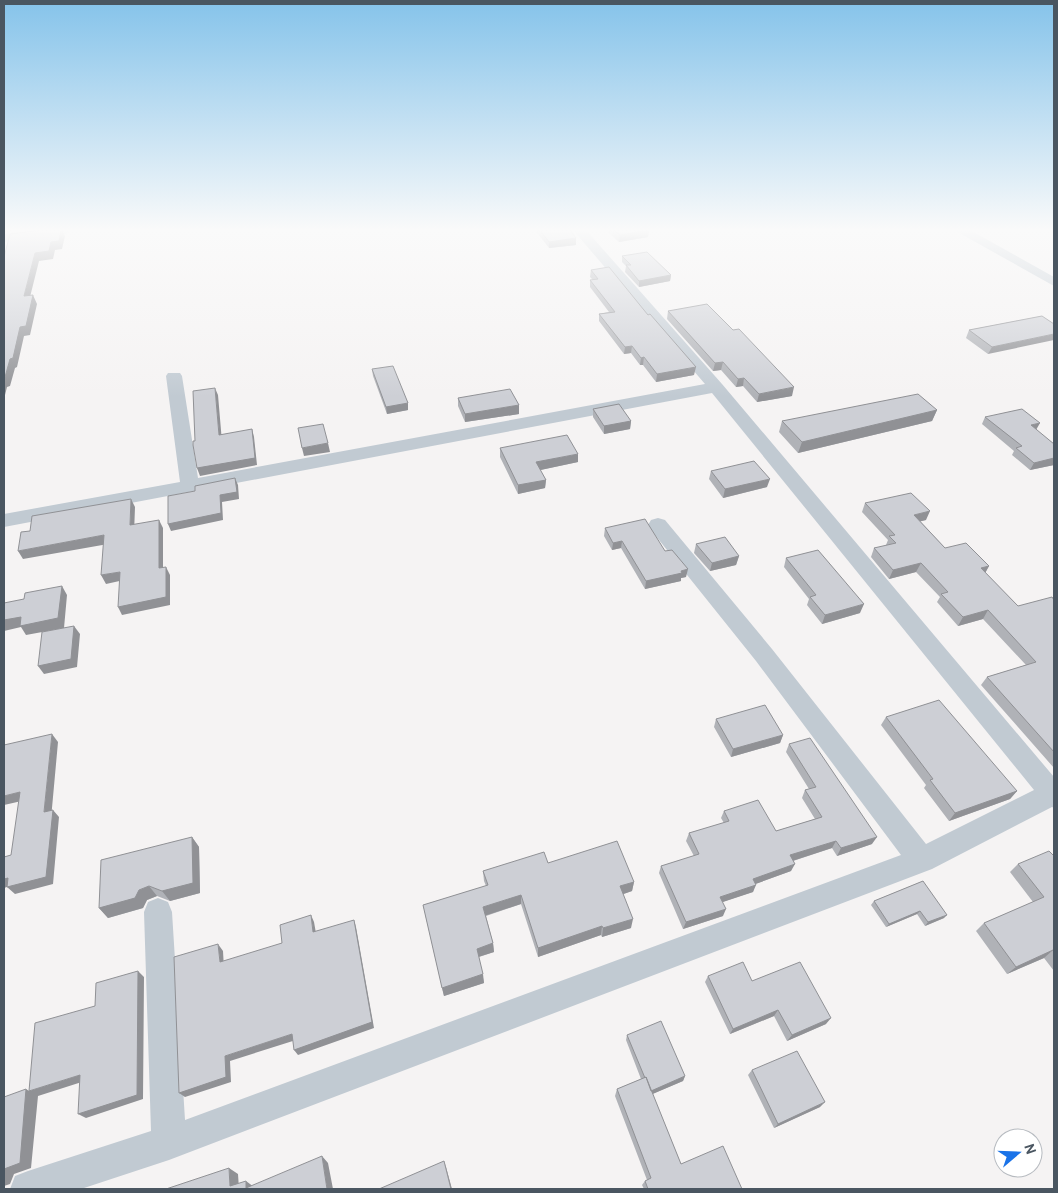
<svg xmlns="http://www.w3.org/2000/svg" width="1058" height="1193" viewBox="0 0 1058 1193" font-family="Overpass,sans-serif">
  <style>
    .lines { fill: none; stroke-linecap: round; stroke-linejoin: round }
    .minor { fill: #c1cad2; fill-rule: evenodd }
    .wall { fill: #b0b2b7 }
    .shaded-wall { fill: #909195 }
    .building { fill: #cdcfd5; stroke: #909195 }
  </style>
  <rect width="100%" height="100%" fill="#f5f3f3"/>
  <g class="lines">
    <path class="minor" d="M35,230H72L66,234L4,242V234Z
      M573,230H586L722,384L1054,777V808L1052,807L932,869L169,1160L81,1189H10L15,1176L28,1171L151,1131L144,912L148,902L158,898L168,902L172,912L185,1120L901,855L756,661L651,530L648,525L651,520L658,518L665,520L772,649L926,844L1034,790L712,393L4,527V514L180,482L166,376L168,373H180L182,376L198,478L705,384Z
      M954,230H970L1054,277V286Z"/>
  </g>
  <path class="wall" d="M535,230H570L576,238V245L549,248Z
    M606,230H649L648,237L619,242Z
    M622,256L671,275L670,281L639,287L625,272L626,266L622,262Z
    M591,270L694,375L656,382L643,365H640L631,353L624,354L599,321V314L609,312L590,287V280H593L590,277Z
    M668,311L792,396L757,402L743,386L736,387L721,370L713,371L667,319Z
    M1042,316L988,354L966,338L969,330Z
    M372,369L408,410L387,414L373,376Z
    M458,398L519,414L465,422L458,406Z
    M593,409L631,421L630,429L604,434L593,417Z
    M937,410L932,421L798,453L779,432L782,421Z
    M985,417L1036,430L1054,444V465L1030,470L1012,455L1014,451L982,424Z
    M500,448L578,462L540,470L546,480L545,488L518,494L500,457Z
    M711,471L767,487L723,498L709,479Z
    M865,503L926,520L920,521L945,548L989,566L985,573L1018,606L1054,600V768L981,685L987,677L1026,665L983,619L958,626L937,602L940,597L916,572L889,579L871,557L874,548L886,546V545L888,540L862,512Z
    M605,528L665,551L686,577L681,578V581L645,589L621,548L612,550L604,536Z
    M696,544L739,556L736,565L710,571L694,553Z
    M786,558L860,613L822,624L807,605L809,599L784,567Z
    M886,717L1017,791L1010,799L949,821L924,788L926,785L881,725Z
    M716,719L783,735L780,743L731,757L714,727Z
    M789,744L872,844L837,856L832,848L793,861L791,871L755,884L753,892L722,902L723,916L683,929L659,873L661,866L694,856L686,841L689,833L724,823L721,818L724,811L776,831L815,819L802,798L805,790L809,789L786,752Z
    M192,837L199,847L200,893L170,901L157,896L147,900L143,908L108,918L99,908Z
    M1054,856V971L1044,958L1007,974L976,931L984,923L1033,902L1010,872L1018,864Z
    M548,863L634,882L632,891L623,894L631,928L602,937L601,935L538,957L521,904L486,916L493,943L494,952L479,957L484,983L444,996L423,905L486,886L484,881L483,871Z
    M923,881L944,918L925,926L917,914L886,927L871,905L874,901Z
    M708,976L752,981L826,1024L787,1041L774,1016L730,1034L705,982Z
    M627,1035L685,1076L683,1081L652,1094L681,1164L742,1189H644L642,1185L645,1181L647,1180L615,1096L617,1089L641,1079L626,1040Z
    M752,1070L820,1107L774,1128L748,1075Z"/>
  <path class="shaded-wall" d="M4,230H18L4,232Z
    M61,230H62L65,236L62,249L55,250L53,259L39,261L28,305L24,296L35,253Z
    M649,230L648,237L619,242L620,235Z
    M576,238V245L549,248V242Z
    M671,275L670,281L639,287V281Z
    M33,295L37,304L30,335L24,336L17,367L15,368L10,386L7,387L4,399V377L20,327Z
    M1054,334V340L988,354L992,347Z
    M632,346L631,353L624,354L625,347Z
    M644,357L643,365H640L641,358Z
    M723,362L721,370L713,371L715,363Z
    M696,367L694,375L656,382L657,374Z
    M744,378L743,386L736,387L738,379Z
    M794,387L792,396L757,402L759,394Z
    M215,388L218,395L222,442L219,435Z
    M408,403V410L387,414L386,407Z
    M519,405V414L465,422V414Z
    M937,410L932,421L798,453L802,442Z
    M631,421L630,429L604,434V426Z
    M1040,423L1036,430L1031,425Z
    M252,429L254,437L257,465L200,476L197,468Z
    M328,443L330,452L304,456L302,448Z
    M578,454V462L536,471V462Z
    M1054,458V465L1030,470L1034,463Z
    M235,478L238,485L239,499L222,502L223,520L171,531L168,524L220,495Z
    M770,479L767,487L723,498L725,489Z
    M546,480L545,488L518,494V485Z
    M131,499L135,507L134,534L130,525Z
    M930,511L926,520L910,524L914,515Z
    M159,520L163,528V576L159,568Z
    M104,535L108,544L23,559L18,551Z
    M622,541L621,548L612,550L613,543Z
    M739,556L736,565L710,571L712,563Z
    M921,563L916,572L889,579L893,570Z
    M989,566L984,575L981,568Z
    M166,567L170,575V605L122,615L118,607Z
    M688,569L686,577L681,578V581L645,589L646,581Z
    M120,572L124,580L106,584L101,575Z
    M62,586L67,595L64,628L26,635L21,627L4,631V620Z
    M864,604L860,613L822,624L825,615Z
    M988,610L983,619L958,626L963,617Z
    M74,626L80,634L77,667L44,674L38,666Z
    M52,734L58,742L51,819L44,812Z
    M783,735L780,743L731,757L733,749Z
    M1017,791L1010,799L949,821L955,813Z
    M20,792L26,800L4,805V796Z
    M53,810L59,817L53,884L15,894L7,887L4,888V879Z
    M192,837L199,847L200,893L170,901L162,891Z
    M877,837L872,844L837,856L841,848Z
    M836,841L832,848L786,863L790,855Z
    M795,864L791,871L750,886L753,879Z
    M634,882L632,891L618,896L620,886Z
    M756,885L753,892L717,904L720,897Z
    M149,886L157,896L147,900L143,908L108,918L99,908Z
    M521,895V904L484,916L483,907Z
    M726,909L723,916L683,929L686,922Z
    M920,911L917,914L886,927L889,924Z
    M311,915L314,922L317,939L313,932Z
    M947,915L944,918L925,926L928,922Z
    M633,919L631,928L602,937L603,928Z
    M354,920L356,927L374,1028L298,1055L294,1050Z
    M602,926L601,935L538,957V948Z
    M493,943L494,952L478,957L477,949Z
    M218,944L223,951L224,969L220,962Z
    M1053,950L1044,958L1007,974L1016,967Z
    M138,971L144,977L143,1099L86,1118L78,1114Z
    M483,974L484,983L444,996L442,988Z
    M778,1010L774,1016L730,1034L733,1029Z
    M831,1018L826,1024L787,1041L792,1035Z
    M292,1034L296,1040L230,1061L231,1082L185,1097L179,1093L225,1056Z
    M80,1075L88,1080L38,1096L31,1168L14,1174L10,1184L4,1186V1169L26,1089L29,1091Z
    M685,1076L683,1081L648,1096L650,1091Z
    M825,1102L820,1107L774,1128L778,1124Z
    M322,1156L328,1163L333,1189H327Z
    M444,1161L446,1167L452,1189H451Z
    M229,1168L238,1174L239,1189L230,1186Z
    M246,1181L254,1187L246,1188Z"/>
  <path class="building" d="M43,230H61L59,241L51,242L49,251L35,253L24,296L33,295L26,326L20,327L13,358L10,359L5,377H4V257L10,234Z
    M540,230H570L576,238L549,242Z
    M614,230H649L620,235Z
    M647,252L671,275L639,281L626,265H631L622,256Z
    M609,267L648,315L650,314L696,367L657,374L644,357L641,358L632,346L625,347L599,314L615,312L590,280L598,279L591,270Z
    M707,304L733,330L739,329L794,387L759,394L744,378L738,379L723,362L715,363L668,311Z
    M1042,316L1054,324V334L992,347L969,330Z
    M393,366L408,403L386,407L372,369Z
    M215,388L219,435L252,429L255,458L197,468L193,445V441H195L193,391Z
    M510,389L519,405L465,414L458,398Z
    M918,394L937,410L802,442L782,421Z
    M619,404L631,421L604,426L593,409Z
    M1022,409L1040,423L1031,425L1054,444V458L1034,463L1016,448L1022,446L985,417Z
    M323,424L328,443L302,448L298,428Z
    M567,435L578,454L536,462L546,480L518,485L500,448Z
    M754,461L770,479L725,489L711,471Z
    M235,478L237,492L220,495L221,513L168,524V496L195,491V486Z
    M911,493L930,511L914,515L945,548L966,543L989,566L981,568L1018,606L1052,597L1054,600V752L987,677L1036,662L988,610L963,617L941,594L948,592L921,563L893,570L874,548L896,543L889,536L895,535L865,503Z
    M131,499L130,525L159,520V568L166,567V597L118,607L120,572L101,575L104,535L18,551L21,532L30,531L32,516Z
    M645,519L665,551L672,550L688,569L681,571L682,573L646,581L622,541L613,543L605,528Z
    M725,537L739,556L712,563L696,544Z
    M818,550L864,604L825,615L810,597L816,595L786,558Z
    M62,586L58,618L20,626L21,617L4,620V603L24,599L25,593Z
    M74,626L71,659L38,666L42,632Z
    M939,700L1017,791L955,813L930,780L933,779L886,717Z
    M765,705L783,735L733,749L716,719Z
    M52,734L44,812L53,810L46,877L7,887L8,878L4,879V857L11,855L20,792L4,796V745Z
    M810,738L877,837L841,848L836,841L790,855L795,864L753,879L756,885L720,897L726,909L686,922L661,866L699,854L689,833L729,821L724,811L758,800L776,831L822,817L805,790L816,787L789,744Z
    M192,837L193,883L162,891L149,886L139,890L135,898L99,908L101,860Z
    M617,841L634,882L620,886L633,919L603,928L602,926L538,948L521,895L483,907L493,943L477,949L483,974L442,988L423,905L488,885L483,871L544,852L548,863Z
    M1049,851L1054,856V952L1053,950L1016,967L984,923L1044,897L1018,864Z
    M923,881L947,915L928,922L920,911L889,924L874,901Z
    M311,915L313,932L354,920L372,1022L294,1050L292,1034L225,1056L226,1077L179,1093L174,957L218,944L220,962L282,943L280,925Z
    M743,962L752,981L800,962L831,1018L792,1035L778,1010L733,1029L708,976Z
    M138,971L137,1095L78,1114L80,1075L29,1091L35,1023L95,1006L96,983Z
    M661,1021L685,1076L651,1091L646,1077L645,1078L627,1035Z
    M797,1051L825,1102L778,1124L752,1070Z
    M646,1077L681,1164L723,1146L742,1189H648L645,1181L651,1178L617,1089Z
    M26,1089L20,1163L4,1169V1097Z
    M322,1156L327,1189H166L229,1168L230,1186L246,1181V1188Z
    M444,1161L451,1189H379Z"/>
  <linearGradient id="sky" x2="0" y2="1"><stop stop-color="#85c3ea"/><stop offset="0.58" stop-color="#fafafa"/><stop offset="1" stop-color="#fafafa" stop-opacity="0"/></linearGradient>
  <rect width="1058" height="397" fill="url(#sky)"/>
  <rect width="1058" height="1193" fill="none" stroke="#4a5661" stroke-width="10"/>
  <g transform="translate(1018 1153) rotate(71)"><circle r="24" fill="#ffffff" stroke="#b7bbc0"/>
  <path d="M0-4L9 19L0 12L-9 19Z" fill="#1a73e8"/>
  <text y="-8" font-size="14" font-weight="bold" text-anchor="middle" fill="#4a5661">N</text>
  </g>
</svg>
